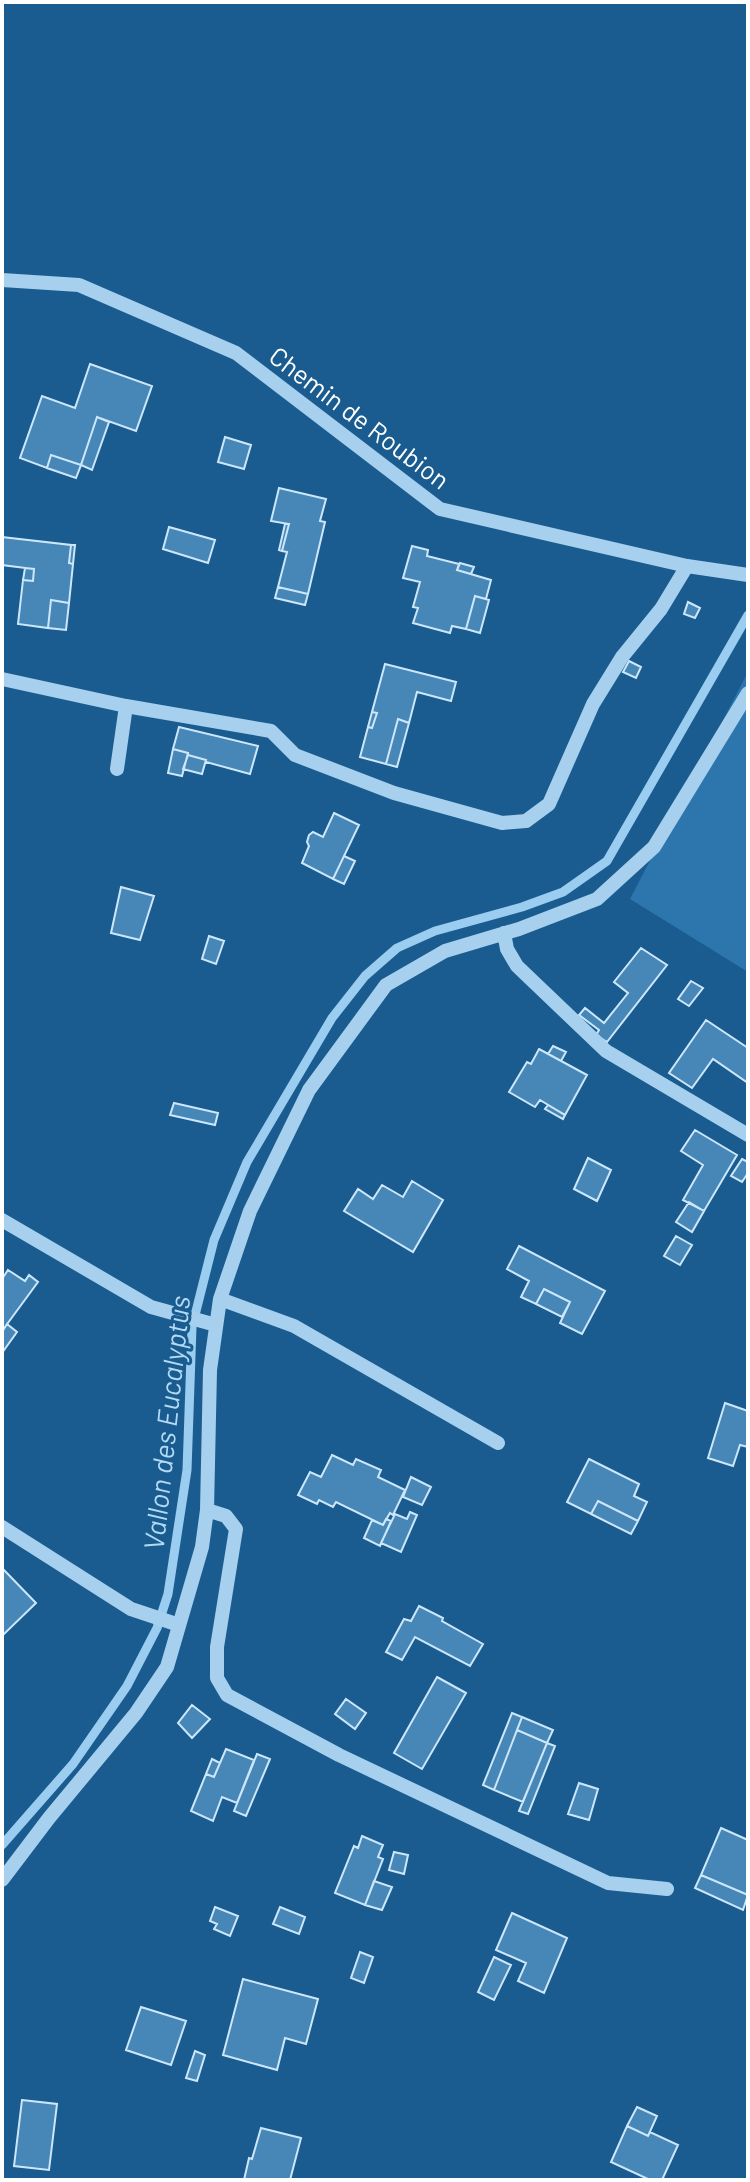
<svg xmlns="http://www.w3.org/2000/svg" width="750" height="2182" viewBox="0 0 750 2182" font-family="Barlow,sans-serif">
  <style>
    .green { fill: #2d76ad }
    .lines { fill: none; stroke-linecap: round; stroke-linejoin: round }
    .stream { stroke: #9acdf0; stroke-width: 9 }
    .building { fill: #4787b8; stroke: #cde7fa; stroke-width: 2 }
    .minor { stroke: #a7d0ee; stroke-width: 14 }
    .labels { text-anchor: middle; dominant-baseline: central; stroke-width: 6; stroke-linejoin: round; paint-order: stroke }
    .street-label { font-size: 26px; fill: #fff; stroke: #1a5c8f }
    .water-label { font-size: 28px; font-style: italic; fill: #b3daf5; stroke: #1a5c8f }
  </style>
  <rect width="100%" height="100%" fill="#1a5c8f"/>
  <path class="green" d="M748,672V972L630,899Z"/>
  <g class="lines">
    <path class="stream" d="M2,1845L73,1764L127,1686L157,1628L168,1594L187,1470L192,1327L214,1240L247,1162L332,1018L365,976L397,948L435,931L522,907L563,892L607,861L748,615"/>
  </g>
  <path class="building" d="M90,364L152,386L136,431L97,417L81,465L51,455L47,468L20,458L42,396L75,408Z
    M97,417L109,422L92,470L81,465Z
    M225,437L251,445L244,469L218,462Z
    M51,455L81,465L76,478L47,468Z
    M279,488L326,499L320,521L325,522L308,594L278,587L287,552L282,551L289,524L271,521Z
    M285,524H289L282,551L279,550Z
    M169,527L215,540L208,563L163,549Z
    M2,537L71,545L69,563L73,564L69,603L51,600L48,628L18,624L23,580L33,581L34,569L2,565Z
    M71,545H75L73,564L69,563Z
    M412,546L428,550L427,556L459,564L457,570L491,580L486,599L475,596L466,629L452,626L450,633L413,623L418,608L413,607L420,582L403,578Z
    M460,563L474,567L471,574L457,570Z
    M25,568L34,569L33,581L23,580Z
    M278,587L308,594L305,605L275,598Z
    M475,596L489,600L480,633L466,629Z
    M51,600L69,603L66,630L48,628Z
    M688,602L700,608L695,618L684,614Z
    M629,661L641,667L636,678L623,672Z
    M385,664L456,682L451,701L417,692L409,723L398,719L386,764L360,757L368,727L372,728L377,713L372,712Z
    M372,712L377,713L372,728L368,727Z
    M398,719L409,723L397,767L386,764Z
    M179,727L258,746L250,774L206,762V760L188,755V753L173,749Z
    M173,749L188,753L182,776L168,773Z
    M188,755L206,760L202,774L183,769Z
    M334,813L359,825L333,879L302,863L309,846L307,842L309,835L313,832L323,837Z
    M344,856L355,861L344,884L333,879Z
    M121,887L154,896L140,940L111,933Z
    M209,936L224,941L216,964L202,959Z
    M641,948L667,965L607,1042L596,1035L599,1030L579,1015L585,1008L604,1023L628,993L614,982Z
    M691,981L703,988L689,1006L678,999Z
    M706,1020L748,1048V1083L713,1059L692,1088L669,1073Z
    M553,1046L566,1052L561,1061L548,1054Z
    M539,1049L587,1075L565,1115L540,1100L535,1107L509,1092L527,1062L531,1064Z
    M174,1103L218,1113L215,1125L170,1115Z
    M548,1105L565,1115L563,1119L545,1109Z
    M695,1130L737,1155L704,1211L683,1200L703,1165L681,1151Z
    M588,1158L611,1170L597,1201L574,1189Z
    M742,1159L748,1162V1173L742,1182L731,1176Z
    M412,1181L443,1200L413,1252L344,1211L358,1189L373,1199L382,1185L403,1197Z
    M689,1202L704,1211L692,1232L676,1222Z
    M676,1236L692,1245L680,1265L664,1256Z
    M519,1246L605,1291L582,1334L560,1323L570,1302L544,1289L536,1304L521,1297L529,1281L507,1269Z
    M8,1270L25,1281L29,1275L38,1282L2,1331V1279Z
    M544,1289L570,1302L562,1317L536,1304Z
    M7,1324L17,1332L2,1353V1332Z
    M725,1403L748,1411V1447L740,1445L733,1466L708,1458Z
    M332,1455L353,1465L356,1459L381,1470L378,1477L405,1490L393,1515L390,1513L383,1525L336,1502L333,1507L319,1500L317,1504L298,1495L310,1472L321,1477Z
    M589,1459L639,1484L634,1496L647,1502L638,1521L598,1501L591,1514L567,1502Z
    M411,1477L431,1487L422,1505L403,1497Z
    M598,1501L638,1521L631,1534L591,1514Z
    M410,1512L417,1515L401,1552L381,1543L395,1514L407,1519Z
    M386,1519L391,1521L380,1546L364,1538L372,1520L383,1525Z
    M2,1568L36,1603L2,1636Z
    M419,1606L443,1618L442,1621L483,1644L470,1666L415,1637L402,1660L386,1652L404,1619L411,1621Z
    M437,1677L466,1693L422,1769L394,1753Z
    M346,1699L366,1713L355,1729L335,1714Z
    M192,1705L210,1719L192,1738L178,1723Z
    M512,1713L522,1717L494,1790L483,1785Z
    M522,1717L553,1730L547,1743L517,1730Z
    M517,1730L547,1743L523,1802L494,1790Z
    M547,1743L555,1746L528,1814L519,1811Z
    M226,1749L254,1760L237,1803L222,1797L213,1821L191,1811L206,1774L214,1777Z
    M257,1754L270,1759L246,1816L234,1811Z
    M212,1759L220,1763L214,1777L206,1774Z
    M579,1783L598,1789L589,1820L568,1814Z
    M721,1828L748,1840V1895L701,1875Z
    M362,1836L383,1845L378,1857L383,1859L365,1905L335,1893L354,1846L358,1848Z
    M394,1852L408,1855L404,1874L389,1870Z
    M701,1875L748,1895L743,1910L695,1888Z
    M374,1881L392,1887L382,1910L365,1905Z
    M215,1907L238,1916L230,1936L214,1929L217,1924L210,1921Z
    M280,1907L305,1917L299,1934L273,1924Z
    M512,1913L567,1938L544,1993L518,1981L526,1963L496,1950Z
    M360,1952L373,1957L364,1983L351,1978Z
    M494,1957L511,1965L494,2000L478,1992Z
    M243,1979L318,1999L306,2044L285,2038L277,2070L223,2055Z
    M141,2007L186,2021L171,2065L126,2050Z
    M195,2051L205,2055L197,2081L186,2078Z
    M22,2100L57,2104L49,2170L14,2166Z
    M637,2107L657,2116L648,2136L627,2126Z
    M627,2126L648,2136L650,2132L678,2145L662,2180H650L611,2162Z
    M261,2128L301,2138L290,2180H244L249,2158L252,2159Z"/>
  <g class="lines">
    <path class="minor" d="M2,280L79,285L236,353L440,509L687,566L748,575
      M2,679L126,706L271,731L295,755L394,793L502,823L526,821L549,804L593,704L622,657L661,609L687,566
      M117,769L126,706
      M504,933L507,949L517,966L606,1051L748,1135
      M2,1220L151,1307L216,1325
      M220,1299L294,1326L498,1443
      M207,1510L226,1516L236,1529L217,1647V1678L227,1695L339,1755L608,1883L667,1889
      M2,1527L131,1609L179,1625
      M2,1880L49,1818L136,1713L167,1667L202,1547L207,1510L210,1370L220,1299L250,1211L309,1090L386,985L445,951L519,929L597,899L654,847L748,693"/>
  </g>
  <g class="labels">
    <g class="street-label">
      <text transform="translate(360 417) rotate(37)">Chemin de Roubion</text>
    </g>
    <g class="water-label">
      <text transform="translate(166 1423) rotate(-84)">Vallon des Eucalyptus</text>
    </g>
  </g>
  <rect width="750" height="2182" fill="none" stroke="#ffffff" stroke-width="8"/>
</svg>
